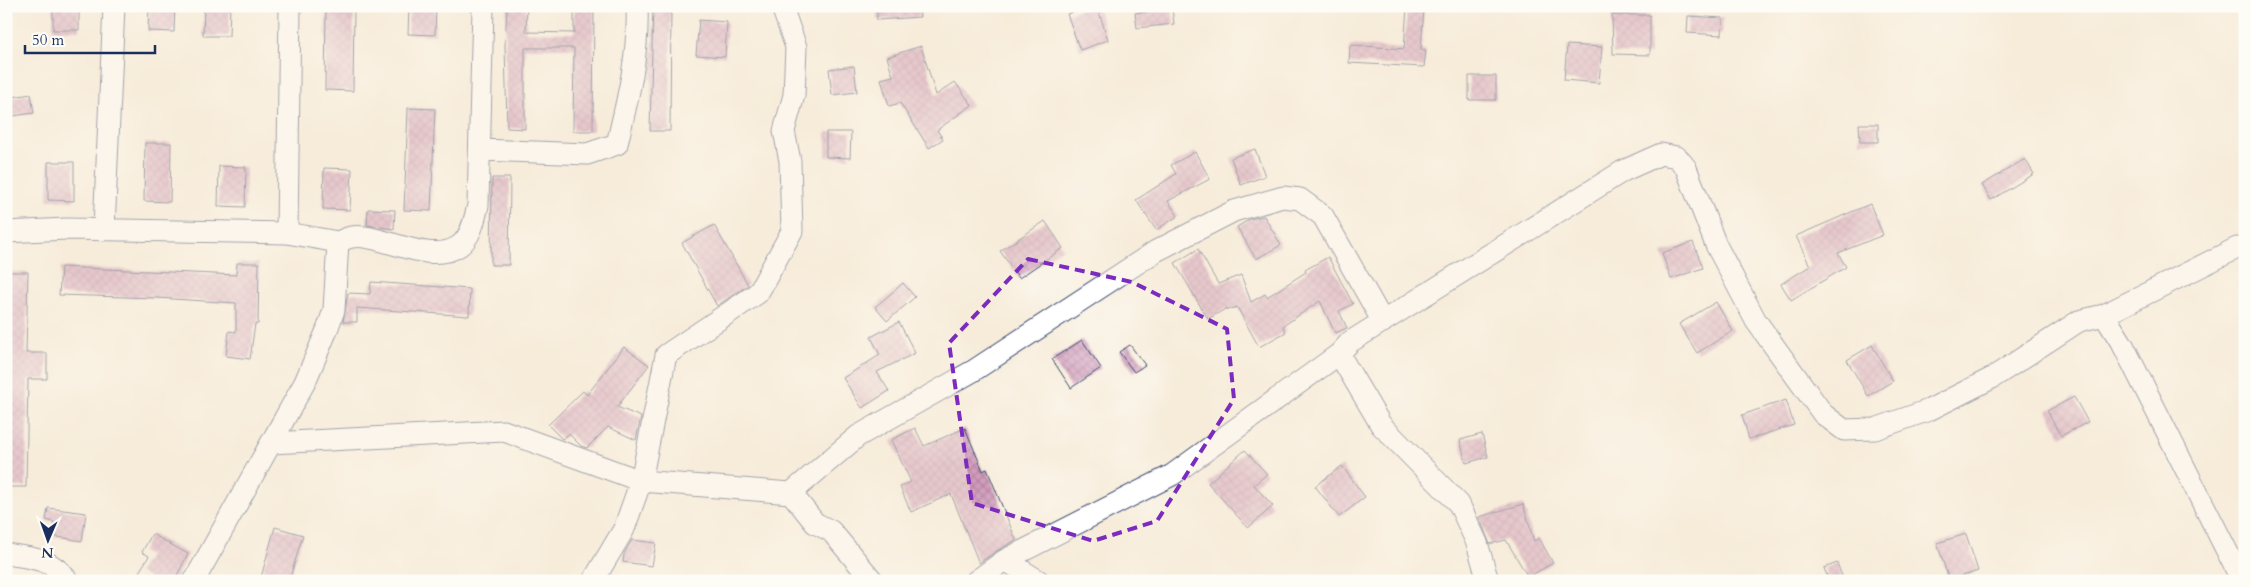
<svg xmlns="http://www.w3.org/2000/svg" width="2251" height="587" viewBox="0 0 2251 587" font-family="Cardo,serif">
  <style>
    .building { fill: url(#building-cross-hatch) }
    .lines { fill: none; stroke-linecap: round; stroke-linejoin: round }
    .minor-casing { stroke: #3c4b71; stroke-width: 23 }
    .minor { stroke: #fff; stroke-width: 21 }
    .marked { fill: none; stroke: #7b2cbf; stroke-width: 4; stroke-dasharray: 10 6; stroke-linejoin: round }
  </style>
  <defs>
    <pattern id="building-cross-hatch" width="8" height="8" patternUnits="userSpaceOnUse" patternTransform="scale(1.25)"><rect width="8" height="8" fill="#d29abb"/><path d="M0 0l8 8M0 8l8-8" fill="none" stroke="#aa7e9b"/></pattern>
  </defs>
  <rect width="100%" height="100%" fill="#fdfcf7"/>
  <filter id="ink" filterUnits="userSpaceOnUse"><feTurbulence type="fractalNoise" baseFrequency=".02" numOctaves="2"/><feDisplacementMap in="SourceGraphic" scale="10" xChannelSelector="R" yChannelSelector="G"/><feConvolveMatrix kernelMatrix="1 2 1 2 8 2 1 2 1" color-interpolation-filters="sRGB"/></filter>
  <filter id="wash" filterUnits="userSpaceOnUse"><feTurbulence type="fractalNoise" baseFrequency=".0096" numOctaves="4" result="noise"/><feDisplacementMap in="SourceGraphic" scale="20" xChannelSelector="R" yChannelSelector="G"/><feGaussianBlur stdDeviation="1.12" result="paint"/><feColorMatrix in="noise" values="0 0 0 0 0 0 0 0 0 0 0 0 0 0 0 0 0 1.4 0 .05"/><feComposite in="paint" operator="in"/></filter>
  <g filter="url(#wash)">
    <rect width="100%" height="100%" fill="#f7ecda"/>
    <g id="blocks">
      <path class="building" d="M53,6H79V30H53Z
        M149,6H175L174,32L148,31Z
        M204,6H230L229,36H203Z
        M326,6H354L353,91L325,90Z
        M409,6H436L435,35L408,34Z
        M507,6H527L526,32L574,33V6H594L593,131H573L574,48H525V129L507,128L505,45Z
        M653,6H671L670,131H650Z
        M877,6H919L920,17L877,20Z
        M1089,6H1097L1108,40L1080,50L1067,14Z
        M1407,7L1424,8L1421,50H1426L1424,67L1349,63L1350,45L1404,49Z
        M1172,9L1174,24L1137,28L1135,13Z
        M1612,15H1650V55L1613,54Z
        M1688,16L1723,18L1722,35L1687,33Z
        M699,20L727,22L725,57L696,55Z
        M1567,45L1602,47L1599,83L1564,80Z
        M921,46L936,95L955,82L972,105L937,130L943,139L929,148L900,103L889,106L881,79L893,76L887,57Z
        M854,66L857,92L832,95L829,69Z
        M1469,76H1496V100H1469Z
        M31,94L34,113L6,117V98Z
        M408,108L435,109L431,211L404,210Z
        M1859,124H1878V142H1860Z
        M826,132H851L850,158L826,157Z
        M145,143H171L170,202L144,201Z
        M1255,149L1265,176L1241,185L1231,158Z
        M1195,152L1210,179L1168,201L1178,216L1156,230L1136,200L1176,174L1171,165Z
        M2025,159L2034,174L1991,200L1982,185Z
        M48,162H74V201L48,200Z
        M219,166L246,167L245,207L218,206Z
        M324,168L352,169L350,210L323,209Z
        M492,178H510L509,265H491Z
        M1870,204L1883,235L1838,253L1846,267L1791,300L1781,284L1810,266L1796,236Z
        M368,209L395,210L394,229L367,225Z
        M1264,216L1281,245L1256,259L1237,227L1250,219Z
        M1045,221L1063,248L1019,278L1000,251Z
        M714,225L748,285L717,306L682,243Z
        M1693,242L1703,268L1671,279L1662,253Z
        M1198,249L1218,284L1241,275L1251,302L1265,294L1267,297L1306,272L1305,270L1328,257L1353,304L1339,311L1347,328L1335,333L1320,301L1283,326L1286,332L1259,347L1237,307L1228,310L1227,308L1208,319L1175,263Z
        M237,263H259L258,324H255L250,359L226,356L229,331L236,332V303L157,298L59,295L61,267L236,275Z
        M6,272H28L26,353H47V379H28L26,487H6Z
        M371,282L470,289L469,316L357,308V322H343L348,293L370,294Z
        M903,283L915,297L887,321L875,307Z
        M1716,302L1733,331L1697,353L1679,324Z
        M899,322L915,353L877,372L889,391L862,408L843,378L880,355L871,337Z
        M1082,340L1101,368L1071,388L1052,359Z
        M1130,345L1145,365L1134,372L1119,352Z
        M1872,345L1893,381L1868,396L1847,360Z
        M624,347L649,365L617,407L641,417L636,440L608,427L587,448L581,446L569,434L562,439L548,425L583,391L587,395Z
        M2074,397L2088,422L2061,436L2047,411Z
        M1786,400L1794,425L1749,439L1742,415Z
        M915,428L924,446L965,428L983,471L987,469L1016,540L998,550L979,563L951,494L911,512L900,487L911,482L891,440Z
        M1482,434L1488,457L1466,463L1460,440Z
        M1245,450L1267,474L1254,485L1273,506L1248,528L1208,483Z
        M1342,466L1365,497L1339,517L1315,486Z
        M1523,504L1534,541L1539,538L1553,563L1528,577L1506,540L1490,544L1479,517Z
        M48,508L86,513L82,541L52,536L54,522L46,520Z
        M275,527L303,535L289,581H260Z
        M152,534L188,554L174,581H154L139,572L149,556L142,552Z
        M1966,534L1978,571L1949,580L1937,543Z
        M632,540L656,543L652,566L623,562L624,554Z
        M1837,563L1844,581H1829L1824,568Z"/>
    </g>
  </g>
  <g filter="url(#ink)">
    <use href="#blocks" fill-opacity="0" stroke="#3c4b71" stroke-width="1"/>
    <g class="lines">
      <defs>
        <path id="minor" d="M480,150L587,154L617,144C628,98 639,54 637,6
          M104,229L114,6
          M6,232L66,229L287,233L338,242
          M287,233L290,6
          M2104,315L2237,248L2245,249
          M1339,354L1381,425L1459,504L1477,543L1488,581
          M271,443L504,431L641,481L791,493L858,436L973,371L1156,251L1234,211L1283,197L1300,199L1323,216L1383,322
          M791,493L815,523L831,531L873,581
          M6,554C32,558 52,558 68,581
          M1005,560L1039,581
          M194,581L305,382L327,330L334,310L338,242C347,238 354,235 364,237C392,240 432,264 459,246C471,238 475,218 478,205L483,6
          M593,581L624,529L641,481L666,355L758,293L792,231L790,161L784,131L794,95L796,47L782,7
          M976,581L1005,560L1172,475L1339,354L1350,342L1623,171L1661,154L1677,157L1686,168L1716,245L1756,321L1823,414L1844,430L1875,429L1929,410L1992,378L2079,321L2104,315L2123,345L2242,581"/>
      </defs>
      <use href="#minor" class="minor-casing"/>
      <use href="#minor" class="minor"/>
    </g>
  </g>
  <path d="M0 0H2251V587H0ZM1028,259L1132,282L1227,329L1234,399L1157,521L1093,541L972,503L949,343Z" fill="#f7ecda" fill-opacity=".55" fill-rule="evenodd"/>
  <path class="marked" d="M1028,259L1132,282L1227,329L1234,399L1157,521L1093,541L972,503L949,343Z"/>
  <rect width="2251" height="587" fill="none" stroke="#fdfcf7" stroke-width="25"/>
  <g transform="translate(48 540) rotate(182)" stroke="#fdfcf7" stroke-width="4" paint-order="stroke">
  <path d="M0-4L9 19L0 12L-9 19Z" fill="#1b2f5e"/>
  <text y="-8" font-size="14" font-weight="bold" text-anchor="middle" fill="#1b2f5e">N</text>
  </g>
  <path d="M25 45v8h130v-8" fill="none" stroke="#1b2f5e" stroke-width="2.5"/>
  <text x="32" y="45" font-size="15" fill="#1b2f5e" stroke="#fdfcf7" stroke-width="4" paint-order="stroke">50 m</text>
</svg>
